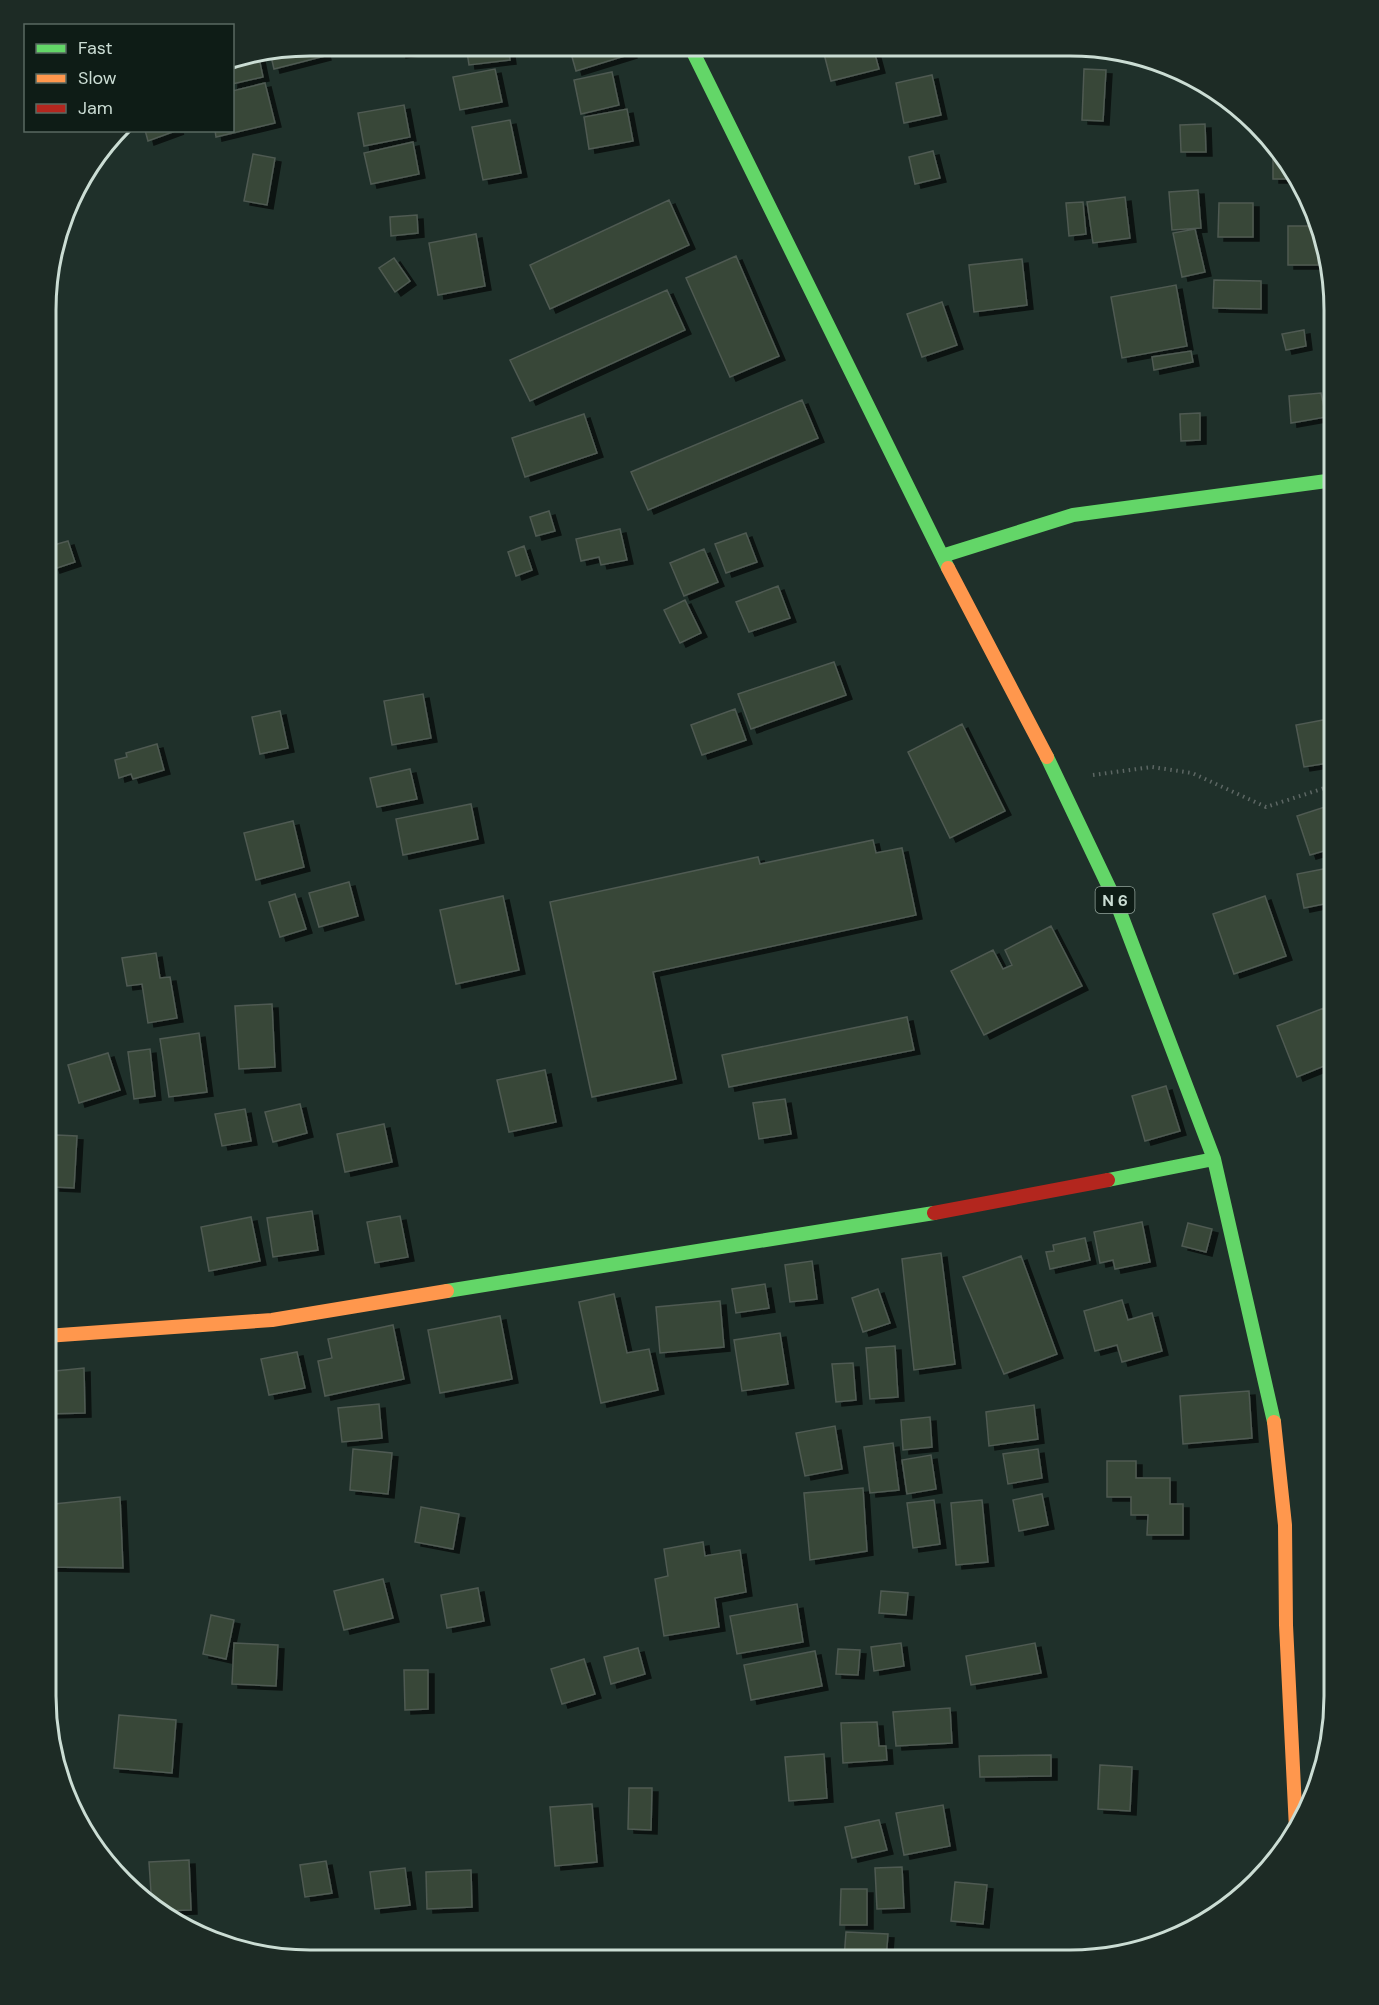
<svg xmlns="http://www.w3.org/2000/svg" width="1379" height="2005" viewBox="0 0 1379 2005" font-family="'DM Sans',sans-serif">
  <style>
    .building { fill: #374737; stroke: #4f5a52; stroke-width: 1.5; filter: url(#shadow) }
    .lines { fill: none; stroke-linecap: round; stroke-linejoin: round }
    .path { stroke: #5d6764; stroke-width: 4; stroke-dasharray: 1.5 4.5; stroke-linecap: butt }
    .fast { stroke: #63d668; stroke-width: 14 }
    .slow { stroke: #ff974d; stroke-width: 14 }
    .jam { stroke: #b3261e; stroke-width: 14 }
    .labels { text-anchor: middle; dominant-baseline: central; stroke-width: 6; stroke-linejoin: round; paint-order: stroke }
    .shield { fill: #0e1c16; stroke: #92a39b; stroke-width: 1.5 }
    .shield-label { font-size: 16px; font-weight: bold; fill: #cbddd4 }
    .rim { fill: none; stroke: #cbddd4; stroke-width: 3 }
  </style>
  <defs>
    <filter id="shadow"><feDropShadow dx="6" dy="4" stdDeviation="0" flood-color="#0009"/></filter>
  </defs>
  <rect width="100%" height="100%" fill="#1f302a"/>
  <path class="building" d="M309,45H322L325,56L274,69L270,52Z
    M399,45H443L444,48L400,54Z
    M466,45L508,46L510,60L469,65Z
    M569,46H628L631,54L576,71Z
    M822,46L873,47L879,69L831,81Z
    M258,53L263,77L232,84V58Z
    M495,69L502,102L460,110L453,77Z
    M1084,69L1106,70L1103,121L1082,120Z
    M612,72L619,105L581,114L574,80Z
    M932,75L941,115L904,123L896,83Z
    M265,83L275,123L216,137L215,130H232V91Z
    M404,105L410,137L364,146L358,113Z
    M627,109L633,141L589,149L584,117Z
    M510,120L521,173L483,180L472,127Z
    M1205,124L1206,152H1181L1180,125Z
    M145,130H178L148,141Z
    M413,142L419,174L371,184L364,153Z
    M933,151L940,178L915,184L909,157Z
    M1273,151L1296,179H1273Z
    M253,154L275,158L267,205L244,201Z
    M1198,190L1201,228L1172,230L1169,192Z
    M1125,197L1130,238L1093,243L1087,202Z
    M669,200L689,245L550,309L530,265Z
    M1083,202L1086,234L1069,236L1066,203Z
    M1219,203H1253V237H1218Z
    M417,215L418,233L391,236L390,217Z
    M1288,226H1315L1318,241V265H1288Z
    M1195,229L1205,272L1182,277L1173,233Z
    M476,234L485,286L438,295L429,243Z
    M736,256L779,356L730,377L686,278Z
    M394,258L410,281L395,292L379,268Z
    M1022,259L1027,305L974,312L969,265Z
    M1214,280L1261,281V309L1213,308Z
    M1176,285L1187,346L1122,358L1111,297Z
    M667,290L685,330L530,401L510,360Z
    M942,302L957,345L922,357L907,314Z
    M1304,330L1306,346L1286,350L1282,334Z
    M1191,351L1193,362L1154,370L1152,357Z
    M1321,393L1326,417L1291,423L1289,396Z
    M802,400L818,438L648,510L631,472Z
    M1200,413V440L1181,441L1180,414Z
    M584,414L597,453L525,477L512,438Z
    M549,511L555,531L536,536L530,517Z
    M620,529L627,560L601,565L599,557L581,561L576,539Z
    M746,533L757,562L726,573L715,544Z
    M68,541L75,562L54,569L47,547Z
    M524,546L532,570L516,576L508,552Z
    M704,549L718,582L684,596L670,563Z
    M778,586L790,618L749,632L736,602Z
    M685,600L701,633L680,643L664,610Z
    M834,662L846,695L751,729L738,694Z
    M423,694L431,738L392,745L384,701Z
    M735,709L746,740L702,755L691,725Z
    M280,711L288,748L260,754L252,717Z
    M1334,718V762L1304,767L1296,725Z
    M962,724L1005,811L950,838L908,752Z
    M157,744L164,770L133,779L131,774L119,778L115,760L127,757L126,753Z
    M410,769L417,799L377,807L370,778Z
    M471,804L478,839L403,855L396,819Z
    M1334,804V848L1310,855L1297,816Z
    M293,821L304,867L256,880L244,833Z
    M873,840L876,853L902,848L916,915L653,972L676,1079L592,1097L550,902L758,857L760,864Z
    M1334,867V902L1304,908L1297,874Z
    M349,882L358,916L319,927L309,893Z
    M295,894L306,929L280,937L269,902Z
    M503,896L519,970L456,984L440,910Z
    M1265,896L1286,956L1234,974L1213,914Z
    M1051,926L1082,986L984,1035L951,971L993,950L1003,969L1012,965L1005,950Z
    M156,953L160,978L170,977L177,1018L148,1023L142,984L127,986L122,958Z
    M272,1004L275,1067L239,1069L235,1006Z
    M1324,1008L1334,1034V1062L1297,1077L1277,1026Z
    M907,1017L914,1050L729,1087L722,1055Z
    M199,1033L207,1092L169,1097L160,1039Z
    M150,1049L155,1096L134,1099L128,1052Z
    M108,1053L120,1090L79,1103L68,1065Z
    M545,1070L556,1122L509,1132L497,1080Z
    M1166,1086L1180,1131L1145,1141L1132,1096Z
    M785,1099L791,1134L759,1139L753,1103Z
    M300,1104L307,1133L273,1142L265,1112Z
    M245,1109L251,1141L222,1146L215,1114Z
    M384,1124L392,1162L345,1172L337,1134Z
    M56,1135L77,1136L74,1188L54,1187Z
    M312,1211L318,1250L273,1257L267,1218Z
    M400,1216L408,1257L375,1263L367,1222Z
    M251,1217L260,1261L209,1271L201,1227Z
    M1142,1222L1150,1262L1115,1269L1113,1260L1100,1263L1094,1232Z
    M1188,1223L1212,1229L1206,1252L1182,1246Z
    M1085,1238L1090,1260L1050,1269L1046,1252L1054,1251L1053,1245Z
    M941,1253L955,1364L914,1370L902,1259Z
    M1021,1256L1057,1354L1004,1374L963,1277Z
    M812,1261L817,1299L790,1302L785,1265Z
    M765,1284L769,1308L736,1313L732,1289Z
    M878,1289L890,1323L863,1332L852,1298Z
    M614,1294L627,1353L649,1349L658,1390L601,1403L579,1302Z
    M1122,1300L1128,1320L1152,1313L1162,1351L1122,1362L1117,1345L1095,1351L1084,1311Z
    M720,1301L724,1347L660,1353L656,1307Z
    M500,1316L512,1379L440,1393L428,1330Z
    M393,1325L404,1379L325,1396L318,1361L332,1358L328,1339Z
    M780,1333L788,1384L742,1391L734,1340Z
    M895,1346L898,1397L870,1399L866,1348Z
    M297,1352L305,1388L269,1395L261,1359Z
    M853,1363L856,1400L836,1402L832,1364Z
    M84,1368L85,1413L45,1414L46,1372Z
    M1249,1391L1252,1438L1183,1444L1180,1396Z
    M379,1404L382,1438L342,1442L338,1408Z
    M1034,1405L1038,1439L989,1446L986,1412Z
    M930,1417L932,1447L903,1450L901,1420Z
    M835,1426L842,1469L805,1476L796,1433Z
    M893,1443L899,1490L870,1493L864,1447Z
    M353,1449L392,1453L388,1494L350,1490Z
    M1038,1449L1042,1478L1008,1484L1003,1454Z
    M931,1455L936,1489L907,1494L902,1460Z
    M1107,1461H1136V1478H1170V1504H1183V1535H1147L1148,1515H1131V1497H1107Z
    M863,1488L867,1551L810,1560L804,1493Z
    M1042,1494L1048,1525L1019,1531L1013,1500Z
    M120,1497L123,1568L45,1567V1505Z
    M934,1500L940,1544L913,1548L907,1503Z
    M982,1500L988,1562L956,1565L951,1503Z
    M421,1507L459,1514L453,1549L415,1542Z
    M703,1542L705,1556L740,1550L746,1592L715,1598L719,1627L664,1636L655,1579L668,1576L664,1549Z
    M383,1579L393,1618L344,1630L334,1591Z
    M478,1588L484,1621L447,1628L441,1595Z
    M881,1591L908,1593L906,1615L879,1613Z
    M797,1604L803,1642L737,1654L730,1616Z
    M211,1615L234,1620L226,1659L203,1654Z
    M234,1643L278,1645L276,1686L232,1684Z
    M901,1643L904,1666L874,1671L871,1647Z
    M1035,1643L1041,1673L971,1685L966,1656Z
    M638,1648L645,1674L611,1684L604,1657Z
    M838,1649L860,1650L858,1675L836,1674Z
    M815,1651L822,1686L751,1700L744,1665Z
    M584,1659L595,1694L562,1704L551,1669Z
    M404,1670H428V1709L405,1710Z
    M950,1708L952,1743L896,1746L893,1712Z
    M119,1715L176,1720L172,1773L114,1768Z
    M877,1722L879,1746H886L887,1760L843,1763L841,1723Z
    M824,1754L827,1798L789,1801L785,1757Z
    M1051,1755V1776L980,1777L979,1756Z
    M1100,1765L1132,1767L1130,1811L1098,1809Z
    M629,1788H652L651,1830L628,1829Z
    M592,1804L597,1862L555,1866L550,1807Z
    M943,1805L950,1846L904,1855L896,1813Z
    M879,1820L887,1850L852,1858L845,1827Z
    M189,1860L191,1910L158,1911L152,1907L149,1862Z
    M326,1861L332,1893L305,1897L300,1865Z
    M902,1867L904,1908L877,1909L875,1868Z
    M405,1868L410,1905L375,1909L370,1872Z
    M471,1870L472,1907L427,1909L426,1872Z
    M955,1882L987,1885L983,1924L951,1921Z
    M841,1889H867V1925H840Z
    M846,1932L888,1934L886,1959H844Z
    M367,1952L368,1958H344V1954Z"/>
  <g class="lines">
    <path class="path" d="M1093,775L1152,767L1192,773L1266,807L1334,785"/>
    <path class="fast" d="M690,46L948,568
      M942,556L1073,515L1334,480
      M1047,757L1117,904L1214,1159L1274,1422
      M1108,1180L1214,1159
      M447,1291L934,1213"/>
    <path class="slow" d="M948,568L1047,757
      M46,1336L272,1320L447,1291
      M1274,1422L1285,1525L1286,1625L1296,1829"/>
    <path class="jam" d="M934,1213L1108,1180"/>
  </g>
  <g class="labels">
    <rect class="shield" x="1095.5" y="887" width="39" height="26" rx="4.5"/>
    <g class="shield-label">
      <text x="1115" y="900">N 6</text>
    </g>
  </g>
  <path d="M0 0H1379V2005H0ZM310 56H1070A254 254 0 0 1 1324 310V1696A254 254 0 0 1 1070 1950H310A254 254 0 0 1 56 1696V310A254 254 0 0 1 310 56Z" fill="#1d2b25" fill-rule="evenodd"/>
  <path class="rim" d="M310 56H1070A254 254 0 0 1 1324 310V1696A254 254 0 0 1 1070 1950H310A254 254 0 0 1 56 1696V310A254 254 0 0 1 310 56Z"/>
  <rect x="24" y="24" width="210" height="108" fill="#0e1c16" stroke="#5a6962" stroke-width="1.5"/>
  <rect x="36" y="44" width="30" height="9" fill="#63d668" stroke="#5a6962" stroke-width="1.5"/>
  <text x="78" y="54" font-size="18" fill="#cbddd4">Fast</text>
  <rect x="36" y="74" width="30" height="9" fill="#ff974d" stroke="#5a6962" stroke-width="1.5"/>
  <text x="78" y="84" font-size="18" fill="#cbddd4">Slow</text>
  <rect x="36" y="104" width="30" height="9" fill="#b3261e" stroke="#5a6962" stroke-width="1.5"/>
  <text x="78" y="114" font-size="18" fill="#cbddd4">Jam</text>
</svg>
